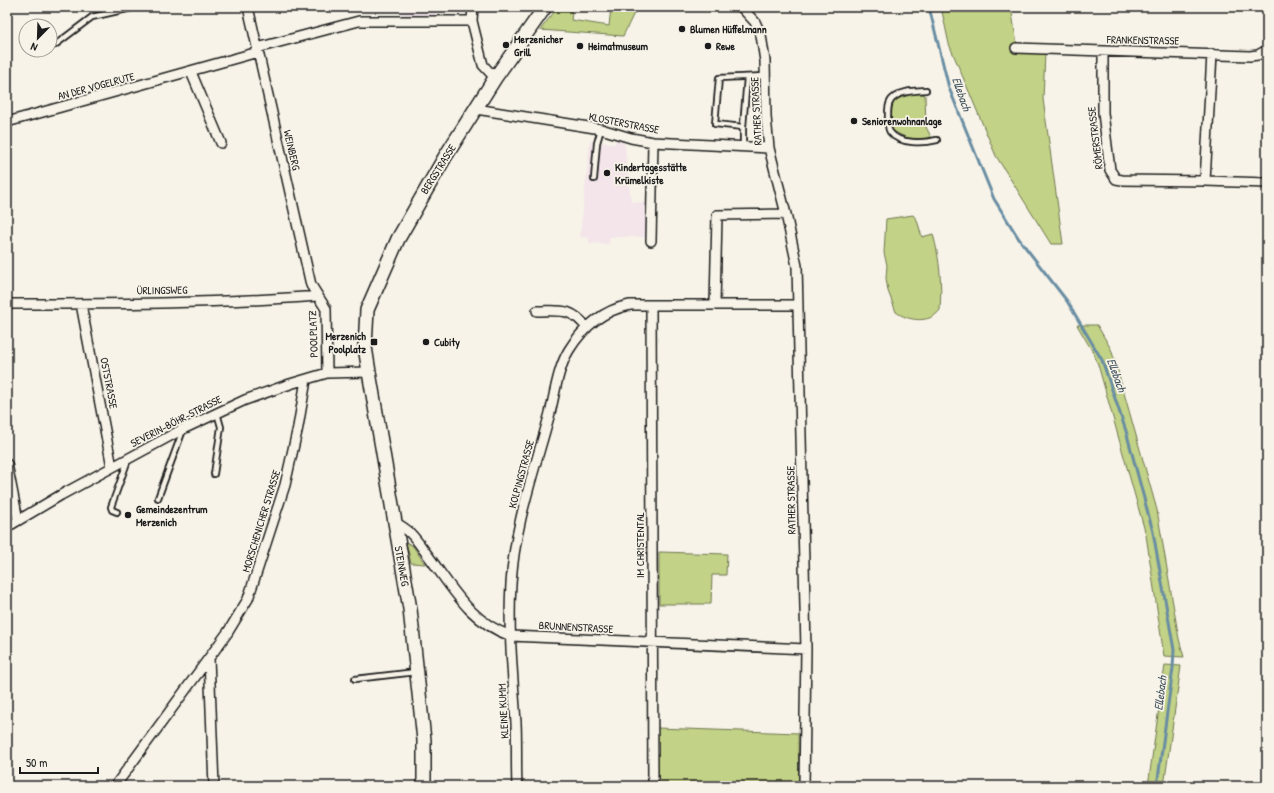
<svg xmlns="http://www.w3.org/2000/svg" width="1274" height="793" viewBox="0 0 1274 793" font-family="'Patrick Hand',sans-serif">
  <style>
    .built { fill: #f3e5ea }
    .green { fill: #c2d286; stroke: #6f7751 }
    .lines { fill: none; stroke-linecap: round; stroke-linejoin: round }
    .stream { stroke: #698da3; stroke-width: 3 }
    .lane-casing { stroke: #1c1c1c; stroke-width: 8 }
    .street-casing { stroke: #1c1c1c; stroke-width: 12 }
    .secondary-casing { stroke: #1c1c1c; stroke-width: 16 }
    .lane { stroke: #f7f3e8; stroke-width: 4.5 }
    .street { stroke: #f7f3e8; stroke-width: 9 }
    .secondary { stroke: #f7f3e8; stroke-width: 13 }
    .poi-dot { fill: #1c1c1c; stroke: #f7f3e8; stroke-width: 1.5 }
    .labels { text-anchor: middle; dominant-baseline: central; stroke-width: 3.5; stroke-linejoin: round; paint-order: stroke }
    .poi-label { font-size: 11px; font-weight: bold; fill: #1c1c1c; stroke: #f7f3e8; text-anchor: start }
    .street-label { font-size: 11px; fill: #1c1c1c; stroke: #f7f3e8 }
    .water-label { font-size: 12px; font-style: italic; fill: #425460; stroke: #f7f3e8 }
  </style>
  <rect width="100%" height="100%" fill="#f7f3e8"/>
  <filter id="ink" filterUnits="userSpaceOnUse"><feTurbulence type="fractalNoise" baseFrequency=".025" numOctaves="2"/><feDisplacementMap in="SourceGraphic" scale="8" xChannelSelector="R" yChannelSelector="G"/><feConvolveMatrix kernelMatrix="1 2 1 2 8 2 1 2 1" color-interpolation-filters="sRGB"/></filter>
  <g filter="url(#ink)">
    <path class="built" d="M401,7H436V17H402Z
      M616,136L624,138L631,202L649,203L648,237H610L609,244L589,243V238L580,237L590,141L615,144Z"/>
    <path class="green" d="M558,7H568L572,13L571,20L609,26L611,7H637L623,36L540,30Z
      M941,7H1011L1018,51L1045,53L1043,99L1063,244H1051L996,156L949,44Z
      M919,93L925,95L926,127L932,139L907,138L891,130L892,103L899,98Z
      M913,215L917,220L922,237L933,234C940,260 942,284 940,310C930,324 908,321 896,312L888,291L886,278L887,265L884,253L886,219Z
      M1077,325H1097L1111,349L1117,368L1157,510L1179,639L1184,657L1164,656L1146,535L1099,368L1094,354Z
      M406,542L413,546L425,564L411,563Z
      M659,552L727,554L726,575H712L711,604H659Z
      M1165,665L1181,666L1164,786H1148Z
      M657,728L798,733L799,786H657Z"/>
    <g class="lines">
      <path class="stream" d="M929,7L949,88L994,199L1019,239L1067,301L1102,360L1126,431L1153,532L1174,650L1173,668L1157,786"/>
      <defs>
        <path id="lane" d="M55,45L92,17L136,7
          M926,90C916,91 905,90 896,96C889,100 888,106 888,114C888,119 887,128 890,132C899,145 925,143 937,140
          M743,127L747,77
          M743,147V127L715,124L719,78L765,76
          M594,179L597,143L601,129
          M214,474L221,427L217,413
          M158,498L183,430
          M117,512L112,510L111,507L128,460
          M355,679L416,672"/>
        <path id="street" d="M248,7L311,285L326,309L327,373
          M473,7L472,21L483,65L495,78
          M741,7L755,22L761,35L765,61L766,117L769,148L786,214L797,266L806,649L804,786
          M257,48L359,21H472
          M1016,48L1250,56L1258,55L1267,50
          M1103,51V113L1110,170L1116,179L1122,180L1205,181L1212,54
          M191,72L221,143
          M476,109L601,129L631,138L653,142L769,148
          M7,122L258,52
          M1205,181L1267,183
          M651,241L653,142
          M7,304C110,304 214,304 317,296
          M81,304L112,467
          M651,305L653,786
          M715,305L717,215L786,214
          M537,311C560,311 571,307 587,328
          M7,464L18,520
          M395,523C408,528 415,538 423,549C450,583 467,621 511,636L806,649
          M7,527L61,495L183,429L245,400L290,384L327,373L369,372
          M209,658L214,786
          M115,786L228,632L248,599L285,485L298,427L306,380
          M517,786C516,765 517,744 516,723C513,677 508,630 511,584C514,526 535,469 550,413C555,393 558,368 569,350C583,327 604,310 630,305H798"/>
        <path id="secondary" d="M424,786V740L410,609L369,372L365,347L367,310L398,239L445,157L495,78L545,7"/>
      </defs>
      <use href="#lane" class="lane-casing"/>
      <use href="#street" class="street-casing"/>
      <use href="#secondary" class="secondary-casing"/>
      <use href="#lane" class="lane"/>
      <use href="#street" class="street"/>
      <use href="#secondary" class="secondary"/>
    </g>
  </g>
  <g class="poi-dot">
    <circle cx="682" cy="29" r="4"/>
    <circle cx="506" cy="45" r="4"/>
    <circle cx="580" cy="46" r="4"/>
    <circle cx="708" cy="46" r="4"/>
    <circle cx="854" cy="121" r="4"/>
    <circle cx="607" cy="173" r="4"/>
    <rect x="370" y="338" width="8" height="8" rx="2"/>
    <circle cx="426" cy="342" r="4"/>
    <circle cx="128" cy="515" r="4"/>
  </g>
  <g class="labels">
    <g class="poi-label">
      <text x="690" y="29">Blumen Hüffelmann</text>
      <text x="514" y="39">Merzenicher<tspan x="514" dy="13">Grill</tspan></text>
      <text x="588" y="46">Heimatmuseum</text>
      <text x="716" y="46">Rewe</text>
      <text x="862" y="121">Seniorenwohnanlage</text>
      <text x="615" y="167">Kindertagesstätte<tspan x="615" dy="13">Krümelkiste</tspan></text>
      <text x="366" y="336" text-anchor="end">Merzenich<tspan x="366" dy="13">Poolplatz</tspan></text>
      <text x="434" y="342">Cubity</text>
      <text x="136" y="509">Gemeindezentrum<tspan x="136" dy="13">Merzenich</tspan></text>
    </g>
    <g class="street-label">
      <text transform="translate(1143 40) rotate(1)">FRANKENSTRASSE</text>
      <text transform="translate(96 86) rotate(-15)">AN DER VOGELRUTE</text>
      <text transform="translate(756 111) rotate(-93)">RATHER STRASSE</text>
      <text transform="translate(624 123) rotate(11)">KLOSTERSTRASSE</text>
      <text transform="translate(1095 138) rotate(-97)">RÖMERSTRASSE</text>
      <text transform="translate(292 150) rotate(77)">WEINBERG</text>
      <text transform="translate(438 169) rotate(-58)">BERGSTRASSE</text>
      <text transform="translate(162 290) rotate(-1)">ÜRLINGSWEG</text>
      <text transform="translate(313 334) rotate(-92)">POOLPLATZ</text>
      <text transform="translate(109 383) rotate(79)">OSTSTRASSE</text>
      <text transform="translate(176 421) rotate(-27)">SEVERIN-BÖHR-STRASSE</text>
      <text transform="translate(521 474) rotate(-75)">KOLPINGSTRASSE</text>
      <text transform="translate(791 500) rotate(-91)">RATHER STRASSE</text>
      <text transform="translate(261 521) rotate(-73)">MORSCHENICHER STRASSE</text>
      <text transform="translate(640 545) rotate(-90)">IM CHRISTENTAL</text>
      <text transform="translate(402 566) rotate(80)">STEINWEG</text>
      <text transform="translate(576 627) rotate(3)">BRUNNENSTRASSE</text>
      <text transform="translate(503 711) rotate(-93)">KLEINE KUMM</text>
    </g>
    <g class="water-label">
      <text transform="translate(962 94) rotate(71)">Ellebach</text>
      <text transform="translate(1117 375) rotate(70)">Ellebach</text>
      <text transform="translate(1160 693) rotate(-83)">Ellebach</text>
    </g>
  </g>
  <rect width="1274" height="793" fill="none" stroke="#f7f3e8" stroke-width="24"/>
  <rect x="12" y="12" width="1250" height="769" fill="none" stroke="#1c1c1c" stroke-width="1.5" filter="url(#ink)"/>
  <g transform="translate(38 38) rotate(203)"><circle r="19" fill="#f7f3e8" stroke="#9f9d96"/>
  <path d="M0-3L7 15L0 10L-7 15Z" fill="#1c1c1c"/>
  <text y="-6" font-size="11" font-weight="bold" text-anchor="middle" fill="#1c1c1c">N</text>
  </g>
  <path d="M20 767v6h78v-6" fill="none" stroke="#1c1c1c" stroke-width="2"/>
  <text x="26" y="767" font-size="12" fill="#1c1c1c" stroke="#f7f3e8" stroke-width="3" paint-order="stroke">50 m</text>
</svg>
